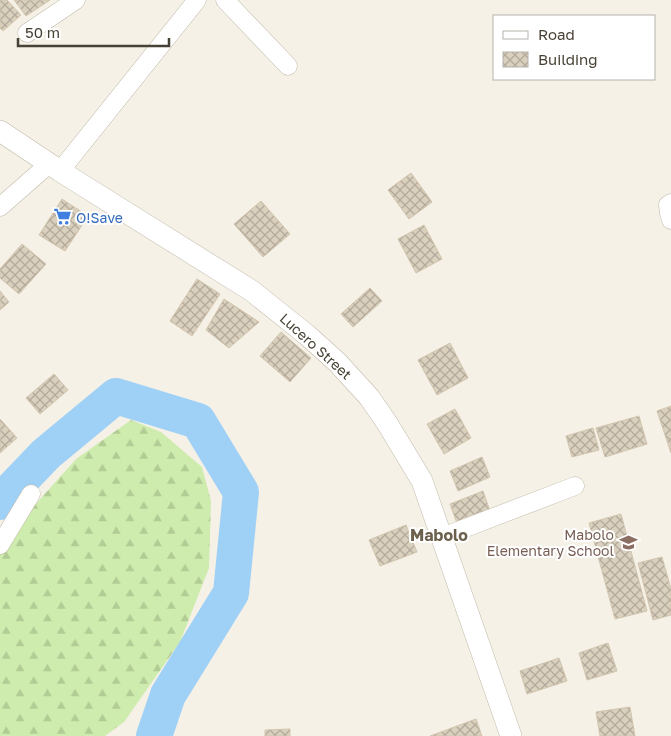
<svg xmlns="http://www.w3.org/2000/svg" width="671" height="736" viewBox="0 0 671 736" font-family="'Golos Text',sans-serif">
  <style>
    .forest { fill: url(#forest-firs) }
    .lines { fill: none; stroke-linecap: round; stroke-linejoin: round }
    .river { stroke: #9fd0f6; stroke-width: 36 }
    .building { fill: url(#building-cross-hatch); stroke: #d3c5ae }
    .minor-casing { stroke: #c1b9a9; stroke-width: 19 }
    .tertiary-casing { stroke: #c1b9a9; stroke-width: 22 }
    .minor { stroke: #fff; stroke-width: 18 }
    .tertiary { stroke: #fff; stroke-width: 21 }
    .labels { text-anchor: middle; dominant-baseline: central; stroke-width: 4; stroke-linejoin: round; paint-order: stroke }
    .shop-label { font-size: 14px; fill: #366cbe; stroke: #fff; text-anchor: start }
    .street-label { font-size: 14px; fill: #484135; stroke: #fff }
    .education-label { font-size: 14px; fill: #785e54; stroke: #fff; text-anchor: end }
    .quarter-label { font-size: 16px; font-weight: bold; fill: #6c604c; stroke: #fff }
  </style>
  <defs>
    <pattern id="forest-firs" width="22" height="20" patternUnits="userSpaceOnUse" patternTransform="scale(1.25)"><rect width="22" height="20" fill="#ceecad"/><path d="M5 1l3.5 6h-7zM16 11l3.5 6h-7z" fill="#b2cc95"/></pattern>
    <pattern id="building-cross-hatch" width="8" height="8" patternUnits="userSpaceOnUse" patternTransform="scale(1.25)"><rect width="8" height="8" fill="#dad0be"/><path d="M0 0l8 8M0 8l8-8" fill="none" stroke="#b3aa9b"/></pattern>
  </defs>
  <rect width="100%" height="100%" fill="#f5f1e7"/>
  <path class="forest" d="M131,420L161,432L202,467L211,501L209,568L180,642L124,722L105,736H0V541L9,534L76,459Z"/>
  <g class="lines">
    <path class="river" d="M0,502L46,454L116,396L198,421L241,492L231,593L168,695L154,736"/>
  </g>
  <path class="building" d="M0,0H7L21,15L3,31L0,28Z
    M14,0H50L26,16Z
    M411,173L432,202L409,219L388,190Z
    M62,199L88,216L65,251L39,235Z
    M261,201L290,234L263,257L234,224Z
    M424,225L442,259L416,273L398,239Z
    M22,244L46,264L19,294L0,278V269Z
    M197,279L220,294L192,336L170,321Z
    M370,288L382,301L353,327L341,314Z
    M0,291L9,302L0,310Z
    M224,299L259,322L229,348L206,330Z
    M281,332L311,358L290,382L260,356Z
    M450,343L468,378L437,395L418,360Z
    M54,374L68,390L40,414L26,398Z
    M671,406V453L657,411Z
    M455,409L471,438L444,454L427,424Z
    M639,416L647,444L605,457L596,428Z
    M0,419L17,438L0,453Z
    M593,428L599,450L572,457L566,436Z
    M482,457L490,477L458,491L450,471Z
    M483,491L491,514L458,526L450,504Z
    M621,514L647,611L615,619L589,523Z
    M406,525L417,552L380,566L369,540Z
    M662,557L671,589V615L653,620L638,563Z
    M608,643L617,671L587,680L579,653Z
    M559,658L567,681L527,694L520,671Z
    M630,707L635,736H600L596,712Z
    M476,719L482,736H430Z
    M290,729V736H265V730Z"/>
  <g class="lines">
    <defs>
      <path id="minor" d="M225,0L288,66
        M27,33L76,0
        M60,171L197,0
        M671,203L668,205L669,213L671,220
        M0,207L49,164
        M442,537L575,486
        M0,545L31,494"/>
      <path id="tertiary" d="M0,131L60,171L252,291L307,335L337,362L369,397L387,423L422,481L511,736"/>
    </defs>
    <use href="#minor" class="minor-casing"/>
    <use href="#tertiary" class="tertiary-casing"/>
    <use href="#minor" class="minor"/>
    <use href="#tertiary" class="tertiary"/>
  </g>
  <defs>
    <symbol id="supermarket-bare" viewBox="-9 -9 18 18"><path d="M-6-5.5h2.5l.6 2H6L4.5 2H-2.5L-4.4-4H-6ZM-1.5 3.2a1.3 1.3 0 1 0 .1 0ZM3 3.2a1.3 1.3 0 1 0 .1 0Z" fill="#3f7fe0" stroke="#fff" stroke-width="2.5" paint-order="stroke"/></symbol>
    <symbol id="school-bare" viewBox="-9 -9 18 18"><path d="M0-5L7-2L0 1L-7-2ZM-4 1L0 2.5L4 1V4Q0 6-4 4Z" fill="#8d6e63" stroke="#fff" stroke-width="2.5" paint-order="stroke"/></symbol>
  </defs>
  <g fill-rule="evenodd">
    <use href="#supermarket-bare" x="50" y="204" width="25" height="25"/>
    <use href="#school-bare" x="616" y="530" width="25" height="25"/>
  </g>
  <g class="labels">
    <g class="shop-label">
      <text x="76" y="217">O!Save</text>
    </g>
    <g class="street-label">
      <text transform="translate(316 346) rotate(42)">Lucero Street</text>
    </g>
    <g class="education-label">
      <text x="614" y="534">Mabolo<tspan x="614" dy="16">Elementary School</tspan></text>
    </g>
    <g class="quarter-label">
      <text x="439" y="535">Mabolo</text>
    </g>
  </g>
  <rect x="493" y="15" width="162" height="65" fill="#ffffff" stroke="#b6b3ae"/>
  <rect x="503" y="31" width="25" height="8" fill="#ffffff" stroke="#b6b3ae"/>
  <text x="538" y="40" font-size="15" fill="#484135">Road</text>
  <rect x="503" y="52" width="25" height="15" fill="url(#building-cross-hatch)" stroke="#b6b3ae"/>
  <text x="538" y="65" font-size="15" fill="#484135">Building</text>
  <path d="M18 38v8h151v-8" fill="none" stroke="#484135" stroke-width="2.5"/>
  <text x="25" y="38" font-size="15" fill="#484135" stroke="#ffffff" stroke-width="4" paint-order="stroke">50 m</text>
</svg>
